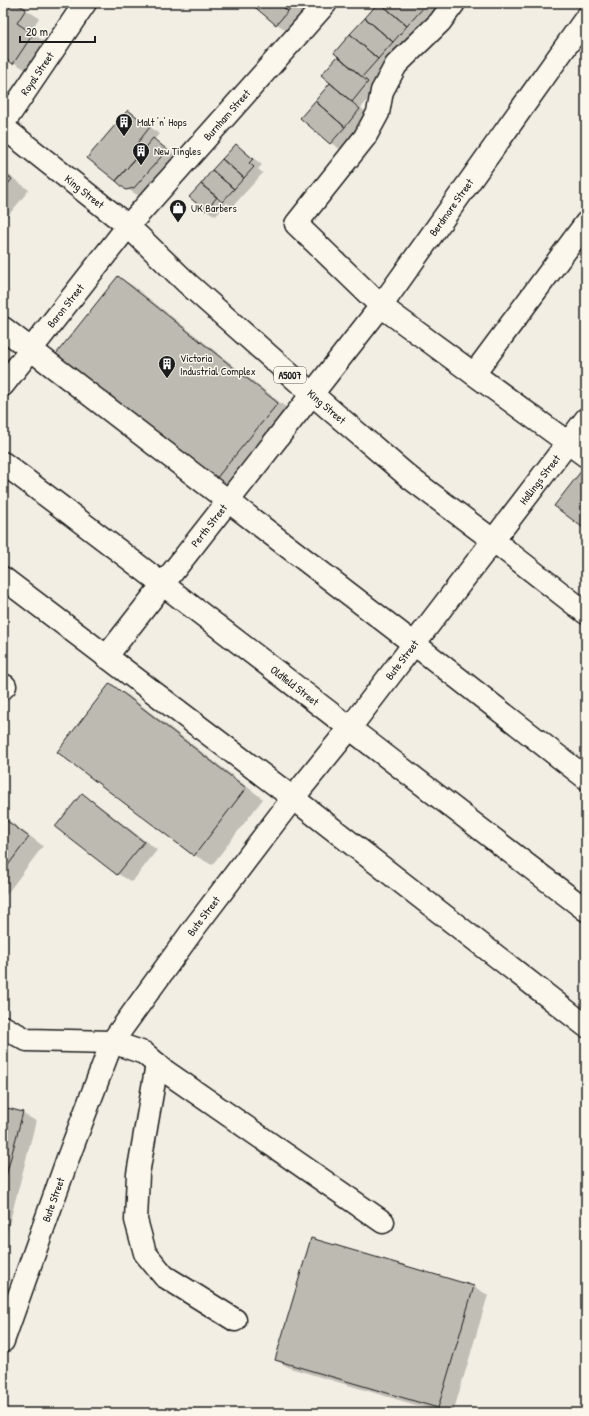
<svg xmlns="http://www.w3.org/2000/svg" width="589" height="1416" viewBox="0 0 589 1416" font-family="'Patrick Hand',sans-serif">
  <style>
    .shadow { fill: #0003 }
    .building { fill: #bdbab1; stroke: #1c1c1c }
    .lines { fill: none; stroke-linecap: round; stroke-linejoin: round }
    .minor-casing { stroke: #1c1c1c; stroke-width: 25 }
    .major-casing { stroke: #1c1c1c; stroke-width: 25 }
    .minor { stroke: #fbf7ec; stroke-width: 22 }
    .major { stroke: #fbf7ec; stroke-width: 22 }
    .labels { text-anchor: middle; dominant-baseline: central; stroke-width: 3; stroke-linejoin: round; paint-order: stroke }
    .shield { fill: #fbf7ec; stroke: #5f5e5a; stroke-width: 1 }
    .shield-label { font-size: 10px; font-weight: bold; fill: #1c1c1c }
    .street-label { font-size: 11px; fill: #1c1c1c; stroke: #fbf7ec }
    .poi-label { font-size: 11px; fill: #1c1c1c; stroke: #fbf7ec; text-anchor: start }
  </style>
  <rect width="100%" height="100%" fill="#f2eee4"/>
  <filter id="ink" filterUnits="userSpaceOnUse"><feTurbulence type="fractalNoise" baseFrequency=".025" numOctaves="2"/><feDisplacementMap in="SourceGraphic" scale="8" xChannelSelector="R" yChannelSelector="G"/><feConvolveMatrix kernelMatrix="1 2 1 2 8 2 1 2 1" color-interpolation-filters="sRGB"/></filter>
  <g filter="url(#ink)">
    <path class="shadow" d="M3,3H16L39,18L30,32L47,43L28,71L3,56Z
      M252,3H306L308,5L286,30L277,24Z
      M379,3H441L372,83L378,88L361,108L370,115L340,149L331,143L301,118L331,83L339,56Z
      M128,112L138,117L159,134L154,140L167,148L180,159L141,197L127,189Z
      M236,145L245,151L262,165L258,169L263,173L232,207L227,203L216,216L206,210Z
      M3,171L29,190L3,222Z
      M118,277L132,285L292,412L230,488L216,480Z
      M110,685L128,695L263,799L212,865L194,855Z
      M82,794L96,803L157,850L132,882L118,874L57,827Z
      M3,816L43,846L3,899Z
      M3,1108L22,1113L36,1121L3,1248Z
      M474,1287L488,1295L453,1413H443L290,1368L276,1360Z"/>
    <path class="building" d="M3,3H16L26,9L17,23L33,34L13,64L3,57Z
      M250,3H278L288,11L276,25Z
      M278,3H295L288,11Z
      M378,3H380L407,26L393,42L365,18Z
      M380,3H419L424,7L407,26Z
      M365,18L393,42L378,59L350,34Z
      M350,34L378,59L362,77L334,53Z
      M338,56L368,82L352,102L321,75Z
      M330,83L360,109L345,127L315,101Z
      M315,101L345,127L330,144L300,118Z
      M128,110L150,127L135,146L141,152L116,181L87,158Z
      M153,138L167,150L134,188L126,190L116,181Z
      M236,144L253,159L249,163L254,167L244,178L222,159Z
      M222,159L244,178L234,189L212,170Z
      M212,170L234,189L222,202L201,184Z
      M3,173L12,179L3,190Z
      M201,184L217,197L206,211L189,197Z
      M118,276L278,403L215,480L56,354Z
      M582,470L586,473V530L554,506Z
      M110,683L246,788L194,856L57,752Z
      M82,793L144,842L117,875L55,827Z
      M3,818L29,837L3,872Z
      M3,1107L23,1112L3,1187Z
      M311,1238L474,1286L438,1408L275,1360Z"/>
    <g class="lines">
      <defs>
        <g id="minor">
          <path d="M454,3L440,22L396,65L382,91L378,113L365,137L296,224L381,306L586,456"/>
          <path id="s1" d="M3,124L85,3"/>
          <path d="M3,328L413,643L586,778"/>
          <path d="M474,374L586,223"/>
          <path id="s2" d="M3,385L128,226L326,3"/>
          <path id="s3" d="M3,463C199,610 391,761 586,910"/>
          <path d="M3,578L293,798L586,1026"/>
          <path id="s4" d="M106,657L381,306L586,18"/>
          <path d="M3,685L5,686L3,688"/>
          <path d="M3,1027L27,1040L112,1042L144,1053L165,1071L383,1222"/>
          <path d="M157,1064L138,1174L136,1220L145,1253L164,1276L235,1320"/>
          <path id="s5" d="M3,1341L68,1158L112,1042L195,927L293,798L349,729L586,419"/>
        </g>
        <g id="major">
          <path id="s6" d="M3,127L128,226L187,283L312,394L410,478L494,541L586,613"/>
        </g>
      </defs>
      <use href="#minor" class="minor-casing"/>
      <use href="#major" class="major-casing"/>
      <use href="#minor" class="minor"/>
      <use href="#major" class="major"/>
    </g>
  </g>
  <defs>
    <symbol id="building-pin" viewBox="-11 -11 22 30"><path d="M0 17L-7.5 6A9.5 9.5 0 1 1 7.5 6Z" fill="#1c1c1c" stroke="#fbf7ec"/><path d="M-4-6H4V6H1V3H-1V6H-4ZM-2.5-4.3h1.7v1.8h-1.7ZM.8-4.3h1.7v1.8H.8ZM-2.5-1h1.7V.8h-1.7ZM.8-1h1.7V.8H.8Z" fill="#fff"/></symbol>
    <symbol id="shop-pin" viewBox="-11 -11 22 30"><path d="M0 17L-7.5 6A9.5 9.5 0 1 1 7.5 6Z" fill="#1c1c1c" stroke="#fbf7ec"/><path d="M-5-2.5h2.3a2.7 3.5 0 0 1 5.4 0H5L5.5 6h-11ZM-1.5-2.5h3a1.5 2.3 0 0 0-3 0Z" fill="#fff"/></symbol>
  </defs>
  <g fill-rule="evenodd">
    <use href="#building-pin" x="114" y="112" width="20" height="27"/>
    <use href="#building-pin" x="131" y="141" width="20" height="27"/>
    <use href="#shop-pin" x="168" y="198" width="20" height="27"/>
    <use href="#building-pin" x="157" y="354" width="20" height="27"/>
  </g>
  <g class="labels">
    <rect class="shield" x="274" y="367" width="32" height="16" rx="3"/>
    <g class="shield-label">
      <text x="290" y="375">A5007</text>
    </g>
    <g class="street-label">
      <text stroke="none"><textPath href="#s1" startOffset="61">Royal Street</textPath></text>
      <text stroke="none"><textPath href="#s2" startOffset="351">Burnham Street</textPath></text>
      <text stroke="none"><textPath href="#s6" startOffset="104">King Street</textPath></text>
      <text stroke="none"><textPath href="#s4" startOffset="567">Berdmore Street</textPath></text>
      <text stroke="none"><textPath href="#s2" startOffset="101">Baron Street</textPath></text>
      <text stroke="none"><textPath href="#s6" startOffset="428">King Street</textPath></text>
      <text stroke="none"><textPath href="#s5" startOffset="1025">Hollings Street</textPath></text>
      <text stroke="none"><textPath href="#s4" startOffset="167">Perth Street</textPath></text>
      <text stroke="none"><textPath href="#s5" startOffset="798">Bute Street</textPath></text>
      <text stroke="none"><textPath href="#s3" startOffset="367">Oldfield Street</textPath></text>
      <text stroke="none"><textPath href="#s5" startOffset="474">Bute Street</textPath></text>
      <text stroke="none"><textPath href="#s5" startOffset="150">Bute Street</textPath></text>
    </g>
    <g class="poi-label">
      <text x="137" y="122">Malt 'n' Hops</text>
      <text x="154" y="151">New Tingles</text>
      <text x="191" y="208">UK Barbers</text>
      <text x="180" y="358">Victoria<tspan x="180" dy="13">Industrial Complex</tspan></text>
    </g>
  </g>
  <rect width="589" height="1416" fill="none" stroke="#fbf7ec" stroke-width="16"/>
  <rect x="8" y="8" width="573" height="1400" fill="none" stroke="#1c1c1c" stroke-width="1.5" filter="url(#ink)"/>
  <path d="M20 36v6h75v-6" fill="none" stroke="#1c1c1c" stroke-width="2"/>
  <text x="26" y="36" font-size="12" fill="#1c1c1c" stroke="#fbf7ec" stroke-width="3" paint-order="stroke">20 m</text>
</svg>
